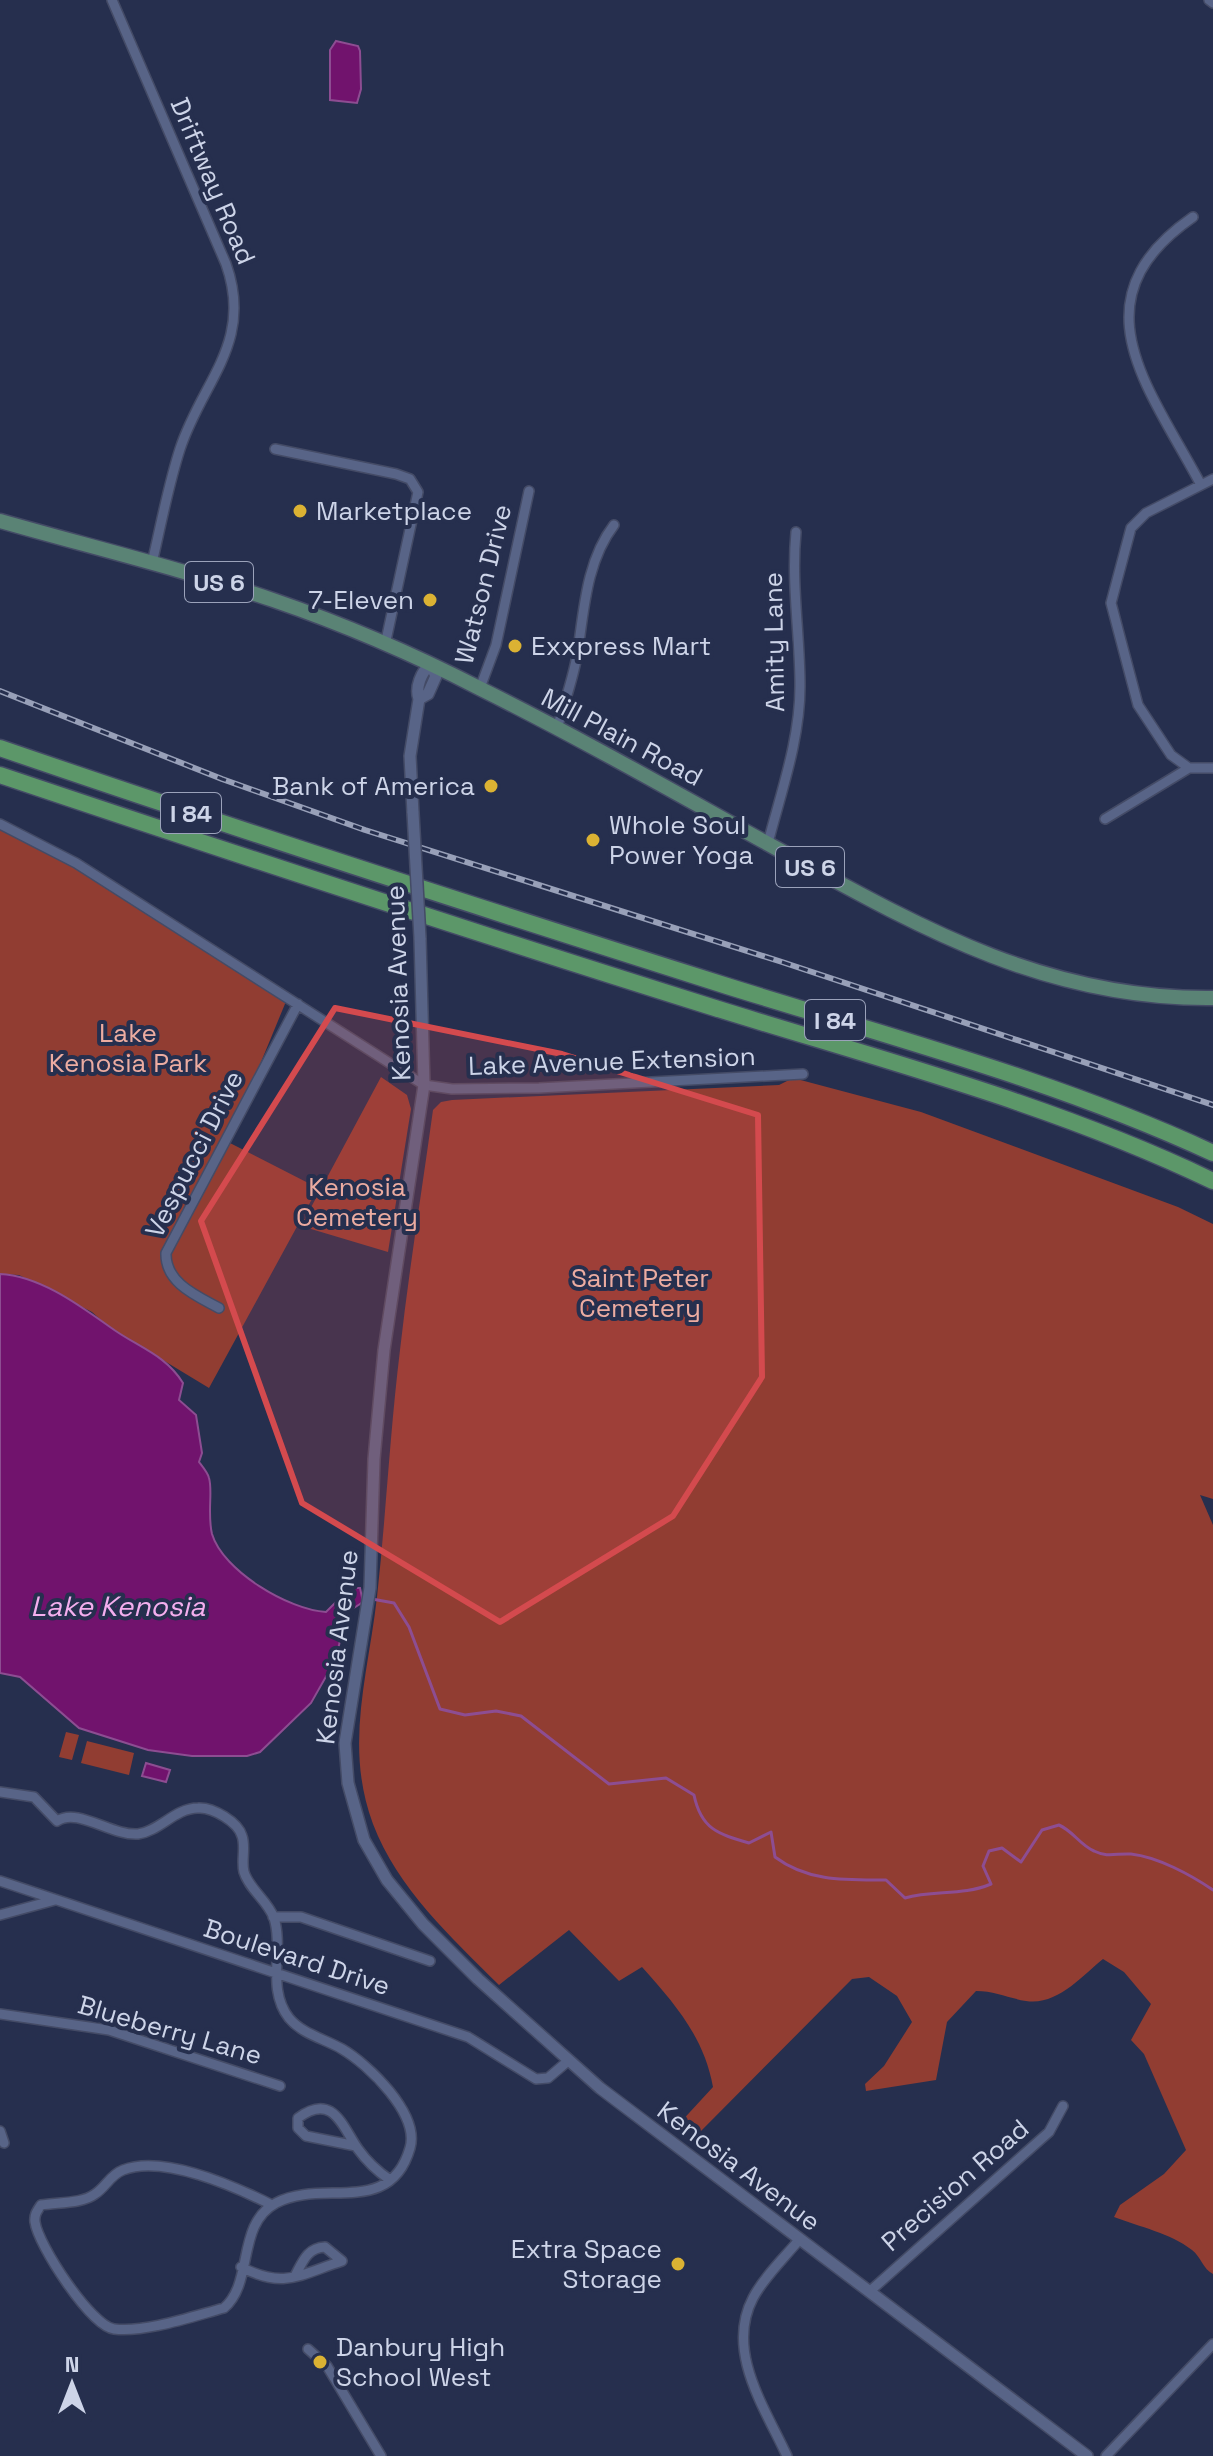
<svg xmlns="http://www.w3.org/2000/svg" width="1213" height="2456" viewBox="0 0 1213 2456" font-family="'Space Grotesk',sans-serif">
  <style>
    .green { fill: #913d32 }
    .water { fill: #71136d; stroke: #8d4d92; stroke-width: 2 }
    .lines { fill: none; stroke-linecap: round; stroke-linejoin: round }
    .stream { stroke: #8d4d92; stroke-width: 3 }
    .minor-casing { stroke: #444b66; stroke-width: 12 }
    .tertiary-casing { stroke: #444b66; stroke-width: 14 }
    .primary-casing { stroke: #444b66; stroke-width: 17 }
    .motorway-casing { stroke: #444b66; stroke-width: 19 }
    .minor { stroke: #586487; stroke-width: 9 }
    .tertiary { stroke: #586487; stroke-width: 11 }
    .primary { stroke: #5a8375; stroke-width: 14 }
    .motorway { stroke: #5c9769; stroke-width: 16 }
    .rail-casing { stroke: #98a0b8; stroke-width: 6 }
    .rail { stroke: #262f4e; stroke-width: 3; stroke-dasharray: 9; stroke-linecap: butt }
    .tertiary-bridge-casing { stroke: #444b66; stroke-width: 14; stroke-linecap: butt }
    .tertiary-bridge { stroke: #586487; stroke-width: 11 }
    .marked { fill: #d44a4e; fill-opacity: 0.2; stroke: #d44a4e; stroke-width: 6; stroke-linejoin: round }
    .poi-dot { fill: #dbb233; stroke: #262f4e; stroke-width: 3 }
    .labels { text-anchor: middle; dominant-baseline: central; stroke-width: 8; stroke-linejoin: round; paint-order: stroke }
    .shield { fill: #262f4e; stroke: #9ba2ba; stroke-width: 2 }
    .shield-label { font-size: 24px; font-weight: bold; fill: #cdd4e8 }
    .street-label { font-size: 26px; fill: #cdd4e8; stroke: #262f4e }
    .poi-label { font-size: 26px; fill: #cdd4e8; stroke: #262f4e; text-anchor: start }
    .park-label { font-size: 26px; fill: #ecaca1; stroke: #262f4e }
    .water-label { font-size: 28px; font-style: italic; fill: #f4aeee; stroke: #262f4e }
  </style>
  <rect width="100%" height="100%" fill="#262f4e"/>
  <path class="green" d="M0,828L63,852L287,999L228,1142L318,1188L209,1388L110,1328L92,1312L19,1275L0,1274Z
    M381,1077L407,1095L411,1109L388,1252L301,1226Z
    M793,1078L921,1112L1178,1207L1213,1224V1499L1200,1495L1213,1525V2274C1203,2269 1201,2257 1192,2250C1170,2233 1140,2227 1114,2217L1120,2205L1164,2174L1186,2150L1144,2054L1131,2040L1151,2004L1124,1972L1103,1959C1082,1976 1057,2006 1026,2001C1008,1998 995,1991 976,1991L947,2022L936,2080L866,2091L865,2084L884,2066L912,2022L897,1996L869,1977L852,1979L699,2133L686,2139L678,2134V2125L713,2087C704,2037 675,2004 642,1967L619,1981L569,1930L499,1985C452,1938 397,1888 373,1824C344,1746 368,1676 377,1597C386,1515 390,1432 400,1350C409,1270 422,1190 433,1110L441,1102L452,1100L779,1085Z
    M66,1732L79,1735L72,1760L59,1757Z
    M87,1741L134,1753L129,1775L81,1763Z"/>
  <path class="water" d="M336,41L358,46L360,51L361,89L357,103L330,100V50Z
    M0,1274C40,1276 79,1305 110,1327C137,1347 165,1354 183,1383L179,1400L196,1415L202,1453L199,1462C202,1466 208,1473 209,1478C213,1491 207,1513 212,1534C223,1571 289,1610 326,1612L350,1588H360L363,1602L346,1613L336,1659L311,1703L260,1752L247,1756H192L148,1750L79,1728L20,1677L0,1673Z
    M146,1763L170,1770L166,1782L142,1776Z"/>
  <g class="lines">
    <path class="stream" d="M372,1599L394,1603L409,1627L440,1709L465,1715L496,1711L521,1716L609,1784L666,1778L694,1795C701,1829 718,1834 749,1843L771,1832L775,1857C808,1882 847,1880 886,1880L905,1898C934,1890 963,1896 991,1884L983,1866L989,1851L1002,1848L1021,1862L1042,1830L1059,1825C1073,1831 1080,1845 1094,1851C1108,1858 1117,1853 1131,1854C1158,1857 1191,1875 1213,1890"/>
    <defs>
      <path id="minor" d="M112,0L226,264C254,343 202,381 180,449C168,486 161,525 152,563
        M1209,0L1213,3
        M1193,217C1073,300 1149,387 1201,485
        M275,449L396,474L410,479L418,492L385,645
        M480,688L496,645L529,491
        M557,729C564,703 574,677 578,650C584,608 587,560 614,525
        M1189,768L1171,755L1138,705L1111,603L1131,528L1146,513L1213,479
        M1105,819L1189,768H1213
        M0,824L76,863L424,1085L452,1089L539,1088L803,1074
        M768,843C781,792 800,740 800,686C800,634 791,584 796,532
        M219,1308C197,1296 165,1283 166,1253L298,1004
        M0,1792L34,1797L57,1821C78,1807 111,1836 138,1834C160,1831 175,1808 198,1808C213,1807 238,1822 242,1836C246,1847 241,1861 244,1872C249,1889 268,1901 274,1918C284,1950 266,1989 289,2018C302,2034 325,2039 342,2049C368,2064 420,2114 410,2148C390,2218 322,2178 276,2203C236,2224 254,2283 224,2308C194,2316 145,2333 114,2329C91,2326 38,2245 35,2222C34,2215 37,2211 41,2205C57,2202 82,2204 95,2194C106,2187 110,2175 123,2170C163,2154 236,2187 272,2205
        M0,1881L468,2037L536,2079L548,2078L568,2061
        M0,1915L55,1900
        M273,1917H301L430,1961
        M0,2014L109,2030L280,2086
        M0,2131L4,2143
        M356,2146L306,2136L298,2128V2118C333,2092 342,2126 358,2149C368,2163 377,2171 390,2180
        M241,2267C284,2289 299,2275 342,2261L325,2247C307,2248 303,2261 295,2276
        M869,2292L1049,2132L1063,2106
        M308,2349L327,2366L381,2456
        M787,2456C765,2408 725,2351 753,2298C764,2277 784,2258 799,2240
        M1106,2456L1213,2344"/>
      <path id="tertiary" d="M413,813L410,756L419,699C415,688 421,671 431,665L436,676L428,694L419,699
        M420,938L424,1085L384,1350L374,1459L370,1588L345,1743L348,1783L364,1840L387,1880L423,1924L478,1979L600,2088L1087,2456"/>
      <path id="primary" d="M0,521C91,547 183,569 273,600C343,624 413,654 479,688C582,739 681,796 781,851C921,928 1048,1000 1213,998"/>
      <path id="motorway" d="M0,748C241,831 484,909 727,986C890,1037 1058,1081 1213,1153
        M0,775C238,855 476,933 715,1008C882,1060 1055,1105 1213,1181"/>
    </defs>
    <use href="#minor" class="minor-casing"/>
    <use href="#tertiary" class="tertiary-casing"/>
    <use href="#primary" class="primary-casing"/>
    <use href="#motorway" class="motorway-casing"/>
    <use href="#minor" class="minor"/>
    <use href="#tertiary" class="tertiary"/>
    <use href="#primary" class="primary"/>
    <use href="#motorway" class="motorway"/>
    <defs>
      <path id="rail" d="M0,691L222,779L365,830L782,962L1213,1105"/>
    </defs>
    <use href="#rail" class="rail-casing"/>
    <use href="#rail" class="rail"/>
    <defs>
      <path id="tertiary-bridge" d="M413,813L420,938"/>
    </defs>
    <use href="#tertiary-bridge" class="tertiary-bridge-casing"/>
    <use href="#tertiary-bridge" class="tertiary-bridge"/>
  </g>
  <path class="marked" d="M335,1008L562,1054L758,1115L762,1377L673,1516L500,1622L302,1503L201,1221Z"/>
  <g class="poi-dot">
    <circle cx="300" cy="511" r="8"/>
    <circle cx="430" cy="600" r="8"/>
    <circle cx="515" cy="646" r="8"/>
    <circle cx="491" cy="786" r="8"/>
    <circle cx="593" cy="840" r="8"/>
    <circle cx="678" cy="2264" r="8"/>
    <circle cx="320" cy="2362" r="8"/>
  </g>
  <g class="labels">
    <g class="shield">
      <rect x="185" y="562" width="68" height="40" rx="6"/>
      <rect x="161" y="793" width="60" height="40" rx="6"/>
      <rect x="776" y="847" width="68" height="40" rx="6"/>
      <rect x="805" y="1000" width="60" height="40" rx="6"/>
    </g>
    <g class="shield-label">
      <text x="219" y="582">US 6</text>
      <text x="191" y="813">I 84</text>
      <text x="810" y="867">US 6</text>
      <text x="835" y="1020">I 84</text>
    </g>
    <g class="street-label">
      <text transform="translate(213 181) rotate(67)">Driftway Road</text>
      <text transform="translate(483 584) rotate(-76)">Watson Drive</text>
      <text transform="translate(774 642) rotate(-91)">Amity Lane</text>
      <text transform="translate(622 737) rotate(28)">Mill Plain Road</text>
      <text transform="translate(398 983) rotate(-92)">Kenosia Avenue</text>
      <text transform="translate(612 1061) rotate(-2)">Lake Avenue Extension</text>
      <text transform="translate(194 1154) rotate(-63)">Vespucci Drive</text>
      <text transform="translate(337 1647) rotate(-83)">Kenosia Avenue</text>
      <text transform="translate(297 1957) rotate(18)">Boulevard Drive</text>
      <text transform="translate(170 2030) rotate(16)">Blueberry Lane</text>
      <text transform="translate(739 2166) rotate(37)">Kenosia Avenue</text>
      <text transform="translate(955 2185) rotate(-41)">Precision Road</text>
    </g>
    <g class="poi-label">
      <text x="316" y="511">Marketplace</text>
      <text x="414" y="600" text-anchor="end">7-Eleven</text>
      <text x="531" y="646">Exxpress Mart</text>
      <text x="475" y="786" text-anchor="end">Bank of America</text>
      <text x="609" y="825">Whole Soul<tspan x="609" dy="30">Power Yoga</tspan></text>
      <text x="662" y="2249" text-anchor="end">Extra Space<tspan x="662" dy="30">Storage</tspan></text>
      <text x="336" y="2347">Danbury High<tspan x="336" dy="30">School West</tspan></text>
    </g>
    <g class="park-label">
      <text x="128" y="1033">Lake<tspan x="128" dy="30">Kenosia Park</tspan></text>
      <text x="357" y="1187">Kenosia<tspan x="357" dy="30">Cemetery</tspan></text>
      <text x="640" y="1278">Saint Peter<tspan x="640" dy="30">Cemetery</tspan></text>
    </g>
    <g class="water-label">
      <text x="118" y="1606">Lake Kenosia</text>
    </g>
  </g>
  <g transform="translate(72 2384)" stroke="#262f4e" stroke-width="6" paint-order="stroke">
  <path d="M0-6L14 30L0 20L-14 30Z" fill="#cdd4e8"/>
  <text y="-12" font-size="22" font-weight="bold" text-anchor="middle" fill="#cdd4e8">N</text>
  </g>
</svg>
